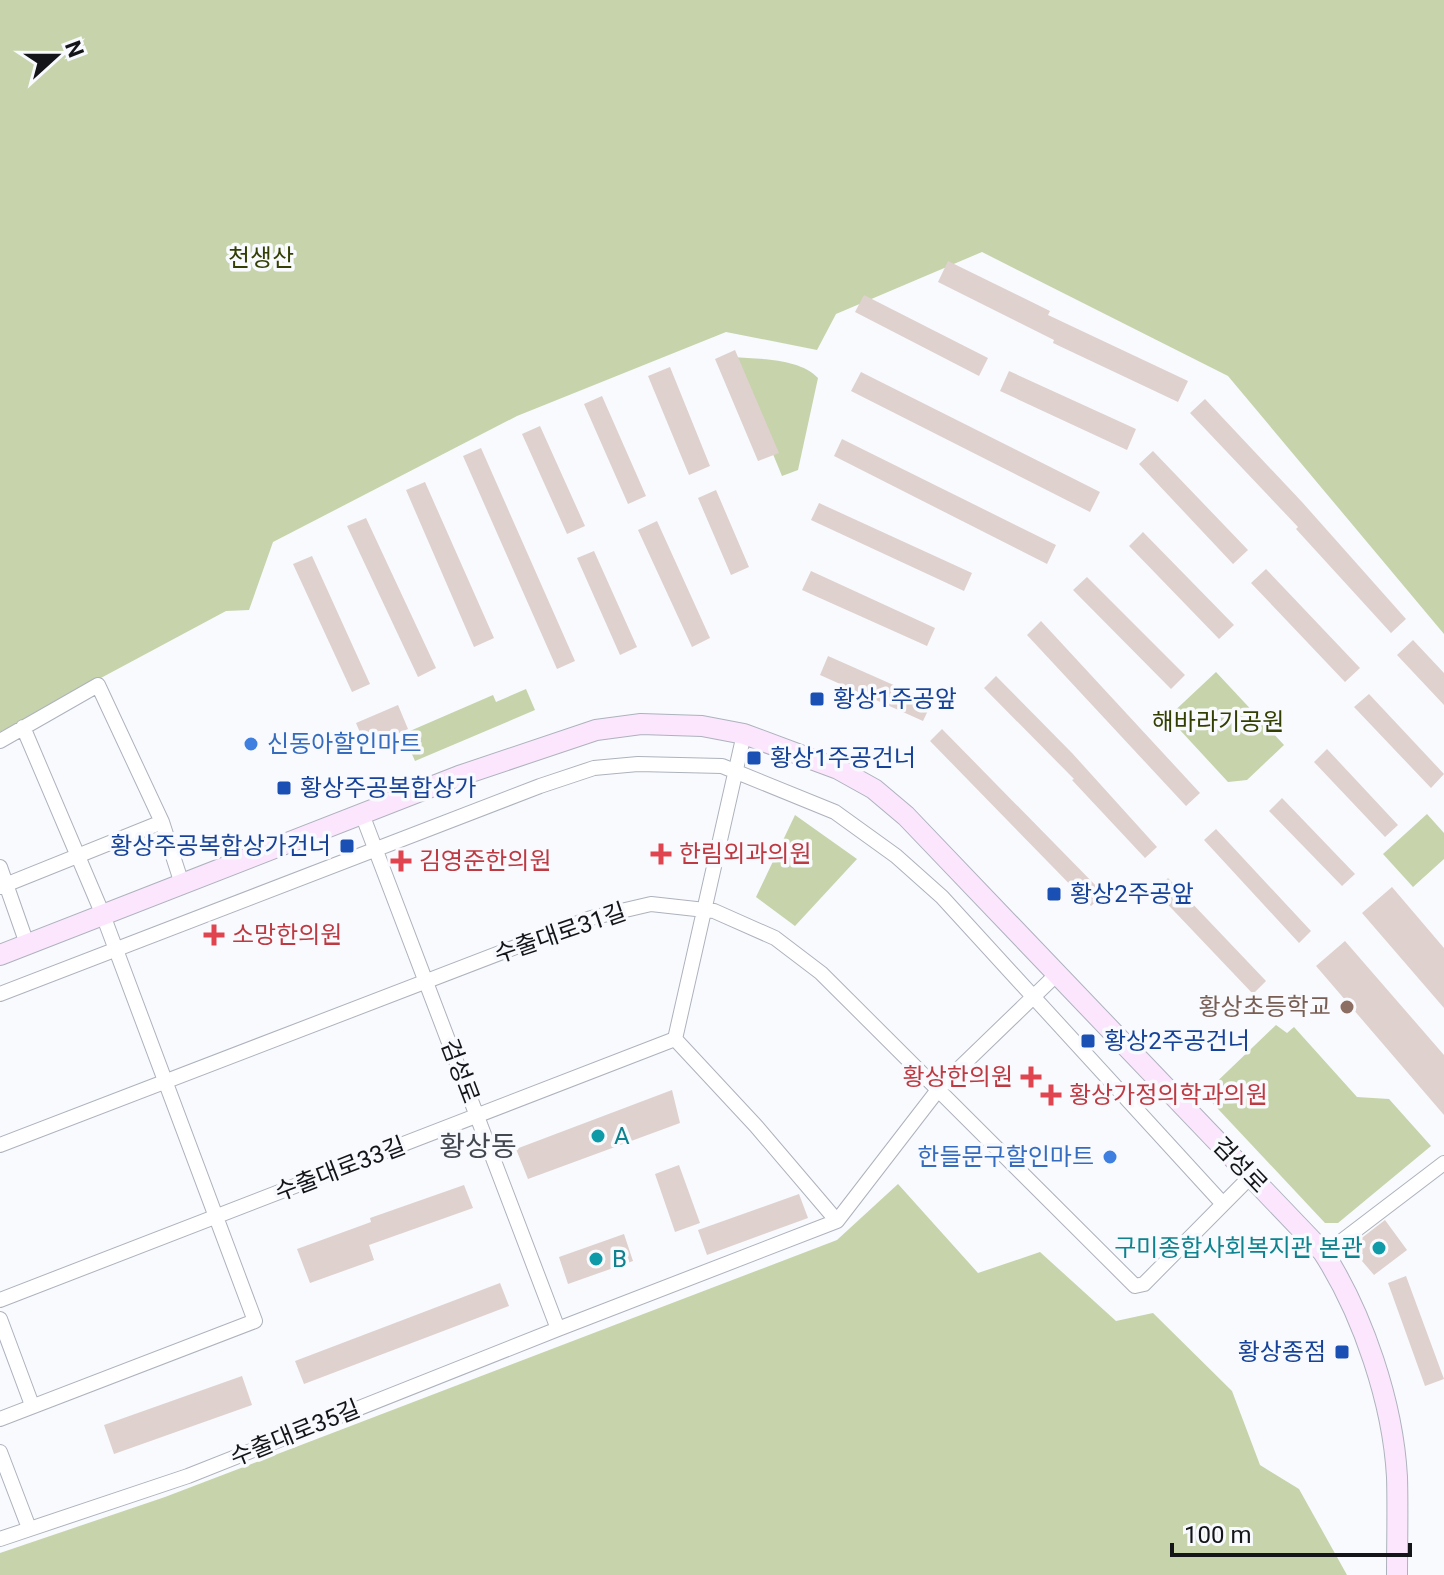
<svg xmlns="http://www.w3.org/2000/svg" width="1444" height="1575" viewBox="0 0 1444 1575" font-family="Roboto,'Noto Sans KR',sans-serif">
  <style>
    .green { fill: #c7d3ab }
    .building { fill: #dfd1ce }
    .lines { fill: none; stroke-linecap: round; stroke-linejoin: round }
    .street-casing { stroke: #adb2bc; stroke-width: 16 }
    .secondary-casing { stroke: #adb2bc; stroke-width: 22 }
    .street { stroke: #fff; stroke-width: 14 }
    .secondary { stroke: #fbe6fd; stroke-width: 20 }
    .transit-dot { fill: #1a4fb4; stroke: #f8fafe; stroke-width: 3 }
    .shop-dot { fill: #3f7fe0; stroke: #f8fafe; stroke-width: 3 }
    .health-dot { fill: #e0444e; stroke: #f8fafe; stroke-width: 3 }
    .education-dot { fill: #8d6e63; stroke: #f8fafe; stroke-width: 3 }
    .culture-dot { fill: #0f9aa8; stroke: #f8fafe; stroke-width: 3 }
    .labels { text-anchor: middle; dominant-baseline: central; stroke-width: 7; stroke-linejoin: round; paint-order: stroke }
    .park-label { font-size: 24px; fill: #333f02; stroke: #f8fafe }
    .transit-label { font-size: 24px; fill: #164399; stroke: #f8fafe; text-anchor: start }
    .shop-label { font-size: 24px; fill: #366cbe; stroke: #f8fafe; text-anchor: start }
    .health-label { font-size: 24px; fill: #be3a42; stroke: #f8fafe; text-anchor: start }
    .street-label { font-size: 24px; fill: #131518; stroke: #f8fafe }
    .education-label { font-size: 24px; fill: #785e54; stroke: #f8fafe; text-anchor: end }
    .culture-label { font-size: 24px; fill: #0d838f; stroke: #f8fafe; text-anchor: start }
    .quarter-label { font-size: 28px; fill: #434750; stroke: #f8fafe }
  </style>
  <rect width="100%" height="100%" fill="#f8fafe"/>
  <path class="green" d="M0,0H1444V634L1228,376L982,252L836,314L817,350L726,332L517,416L273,542L249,610L226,611L0,732Z
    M733,357C758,359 800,358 818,378L798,470L782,476Z
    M1216,672L1284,745L1247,780L1228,782L1168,717Z
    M526,689L535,710L415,761L403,734L493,695L496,702Z
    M1427,814L1444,833V859L1413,887L1383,854Z
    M795,815L857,859L795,926L756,897Z
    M1276,1025L1287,1033L1294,1027L1357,1097L1389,1099L1431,1146L1338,1223H1325L1204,1094Z
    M898,1184L978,1273L1040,1252L1116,1321L1153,1313L1232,1391L1260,1465L1299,1489L1347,1575H0V1553L165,1497L837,1240Z"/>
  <path class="building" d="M948,261L1050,311L1048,315L1188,381L1178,402L1053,343L1054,340L938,282Z
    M864,295L988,358L979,376L855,312Z
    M735,350L779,453L758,461L715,359Z
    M670,367L710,466L689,475L648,376Z
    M1009,371L1136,429L1127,450L1000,391Z
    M861,372L1100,492L1090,512L851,391Z
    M602,396L646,496L628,504L584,404Z
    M1205,399L1302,502L1406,619L1391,633L1296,529L1298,527L1190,413Z
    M540,426L585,526L567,534L522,434Z
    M842,439L1056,545L1047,564L834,456Z
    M481,448L575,661L557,669L463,456Z
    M1153,451L1248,550L1233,564L1139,464Z
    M425,482L494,638L474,647L406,490Z
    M716,490L749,567L731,575L698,498Z
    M819,503L972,573L964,591L811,520Z
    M366,518L436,668L418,677L347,526Z
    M657,521L710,638L692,647L638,530Z
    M1143,532L1234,625L1219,639L1129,546Z
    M594,551L637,647L620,655L577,558Z
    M312,556L370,684L352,692L293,564Z
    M1266,569L1360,668L1345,682L1251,583Z
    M811,571L935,628L927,646L802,590Z
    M1087,577L1185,675L1171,689L1073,590Z
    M1041,621L1200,793L1186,806L1027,635Z
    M1413,640L1444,673V705L1397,655Z
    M828,656L932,702L923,721L820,675Z
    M996,676L1072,753L1157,847L1145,858L1072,780L1074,779L984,688Z
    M1369,694L1444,774L1431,788L1354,707Z
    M398,705L408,729L366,747L356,723Z
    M942,729L1104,894L1091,906L930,741Z
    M1327,749L1398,825L1385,837L1314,762Z
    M1282,798L1355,874L1342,886L1269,811Z
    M1216,829L1311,931L1299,943L1204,840Z
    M1168,878L1266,981L1253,994L1155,891Z
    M1392,887L1444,948V1008L1362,913Z
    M1345,941L1444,1055V1115L1316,966Z
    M672,1090L680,1123L528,1179L516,1149Z
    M679,1165L700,1223L675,1232L655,1174Z
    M464,1185L473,1208L369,1245L374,1260L310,1283L297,1249L371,1222L370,1218Z
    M799,1194L808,1218L707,1255L698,1230Z
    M1385,1220L1407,1250L1374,1275L1350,1247Z
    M624,1234L633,1261L568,1284L559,1257Z
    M1406,1276L1444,1379L1425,1386L1388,1283Z
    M500,1283L509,1306L304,1384L295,1361Z
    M242,1376L252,1405L114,1454L104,1425Z"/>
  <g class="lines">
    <defs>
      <path id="street" d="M0,741L98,685L162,822L182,884
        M362,814L558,1329
        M0,867L27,944
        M0,887L162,822
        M0,994L540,786L594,768L638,764L722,766L835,812L896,856L942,897L1223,1204
        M675,1039L744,734
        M675,1039L756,1126L837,1221
        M0,1145L591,918L651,904L714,911L775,938L821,973L1135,1286L1144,1284L1251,1176
        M837,1221L941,1086L1058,973
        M1323,1252L1339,1243L1444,1163
        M0,1300L675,1039
        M0,1319L32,1405
        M0,1419L255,1321L103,915L23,727
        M0,1452L29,1528
        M0,1539L188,1476L558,1329L837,1221"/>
      <path id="secondary" d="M0,955L459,776L596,730L641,724L702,726L744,734L838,769L874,789L906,816L1323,1252C1363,1314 1393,1403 1397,1477C1398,1510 1397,1542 1397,1575"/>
    </defs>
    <use href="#street" class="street-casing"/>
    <use href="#secondary" class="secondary-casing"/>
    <use href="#street" class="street"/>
    <use href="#secondary" class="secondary"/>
  </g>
  <g class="transit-dot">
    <rect x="809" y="691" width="16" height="16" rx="4"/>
    <rect x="746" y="750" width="16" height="16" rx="4"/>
    <rect x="276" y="780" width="16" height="16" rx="4"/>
    <rect x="339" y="838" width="16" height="16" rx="4"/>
    <rect x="1046" y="886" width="16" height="16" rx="4"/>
    <rect x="1080" y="1033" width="16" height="16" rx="4"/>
    <rect x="1334" y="1344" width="16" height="16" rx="4"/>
  </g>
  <g class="shop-dot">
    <circle cx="251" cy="744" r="8"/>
    <circle cx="1110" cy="1157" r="8"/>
  </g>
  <g class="health-dot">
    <path d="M657 842h8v8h8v8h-8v8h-8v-8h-8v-8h8z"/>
    <path d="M397 849h8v8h8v8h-8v8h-8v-8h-8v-8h8z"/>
    <path d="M210 923h8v8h8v8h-8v8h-8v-8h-8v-8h8z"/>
    <path d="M1027 1065h8v8h8v8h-8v8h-8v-8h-8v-8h8z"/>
    <path d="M1047 1083h8v8h8v8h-8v8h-8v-8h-8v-8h8z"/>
  </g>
  <circle class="education-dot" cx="1347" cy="1007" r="8"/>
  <g class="culture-dot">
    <circle cx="598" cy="1136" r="8"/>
    <circle cx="1379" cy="1248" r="8"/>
    <circle cx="596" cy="1259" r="8"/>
  </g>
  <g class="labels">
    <g class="park-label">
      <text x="261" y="258">천생산</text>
      <text x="1218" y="722">해바라기공원</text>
    </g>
    <g class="transit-label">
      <text x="833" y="699">황상1주공앞</text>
      <text x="770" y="758">황상1주공건너</text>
      <text x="300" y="788">황상주공복합상가</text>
      <text x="331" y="846" text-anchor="end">황상주공복합상가건너</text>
      <text x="1070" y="894">황상2주공앞</text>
      <text x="1104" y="1041">황상2주공건너</text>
      <text x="1326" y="1352" text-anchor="end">황상종점</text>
    </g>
    <g class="shop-label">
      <text x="267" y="744">신동아할인마트</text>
      <text x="1094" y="1157" text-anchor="end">한들문구할인마트</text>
    </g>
    <g class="health-label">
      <text x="679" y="854">한림외과의원</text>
      <text x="419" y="861">김영준한의원</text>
      <text x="232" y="935">소망한의원</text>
      <text x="1013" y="1077" text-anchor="end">황상한의원</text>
      <text x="1069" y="1095">황상가정의학과의원</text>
    </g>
    <g class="street-label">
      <text transform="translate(560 933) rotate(-19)">수출대로31길</text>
      <text transform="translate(460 1071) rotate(69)">검성로</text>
      <text transform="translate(1240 1165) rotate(46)">검성로</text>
      <text transform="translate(340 1169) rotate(-21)">수출대로33길</text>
      <text transform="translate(295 1433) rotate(-22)">수출대로35길</text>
    </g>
    <g class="education-label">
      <text x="1331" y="1007">황상초등학교</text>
    </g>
    <g class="culture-label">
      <text x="614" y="1136">A</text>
      <text x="1363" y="1248" text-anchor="end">구미종합사회복지관 본관</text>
      <text x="612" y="1259">B</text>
    </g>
    <g class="quarter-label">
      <text x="478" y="1146">황상동</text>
    </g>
  </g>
  <g transform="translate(56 56) rotate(69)" stroke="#f8fafe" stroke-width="6" paint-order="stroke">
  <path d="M0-6L14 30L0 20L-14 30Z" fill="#131518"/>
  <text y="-12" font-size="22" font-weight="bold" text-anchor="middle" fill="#131518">N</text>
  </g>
  <path d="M1172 1543v12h238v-12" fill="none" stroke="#131518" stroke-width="4"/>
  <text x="1184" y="1543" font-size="24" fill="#131518" stroke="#f8fafe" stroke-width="6" paint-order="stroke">100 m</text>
</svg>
